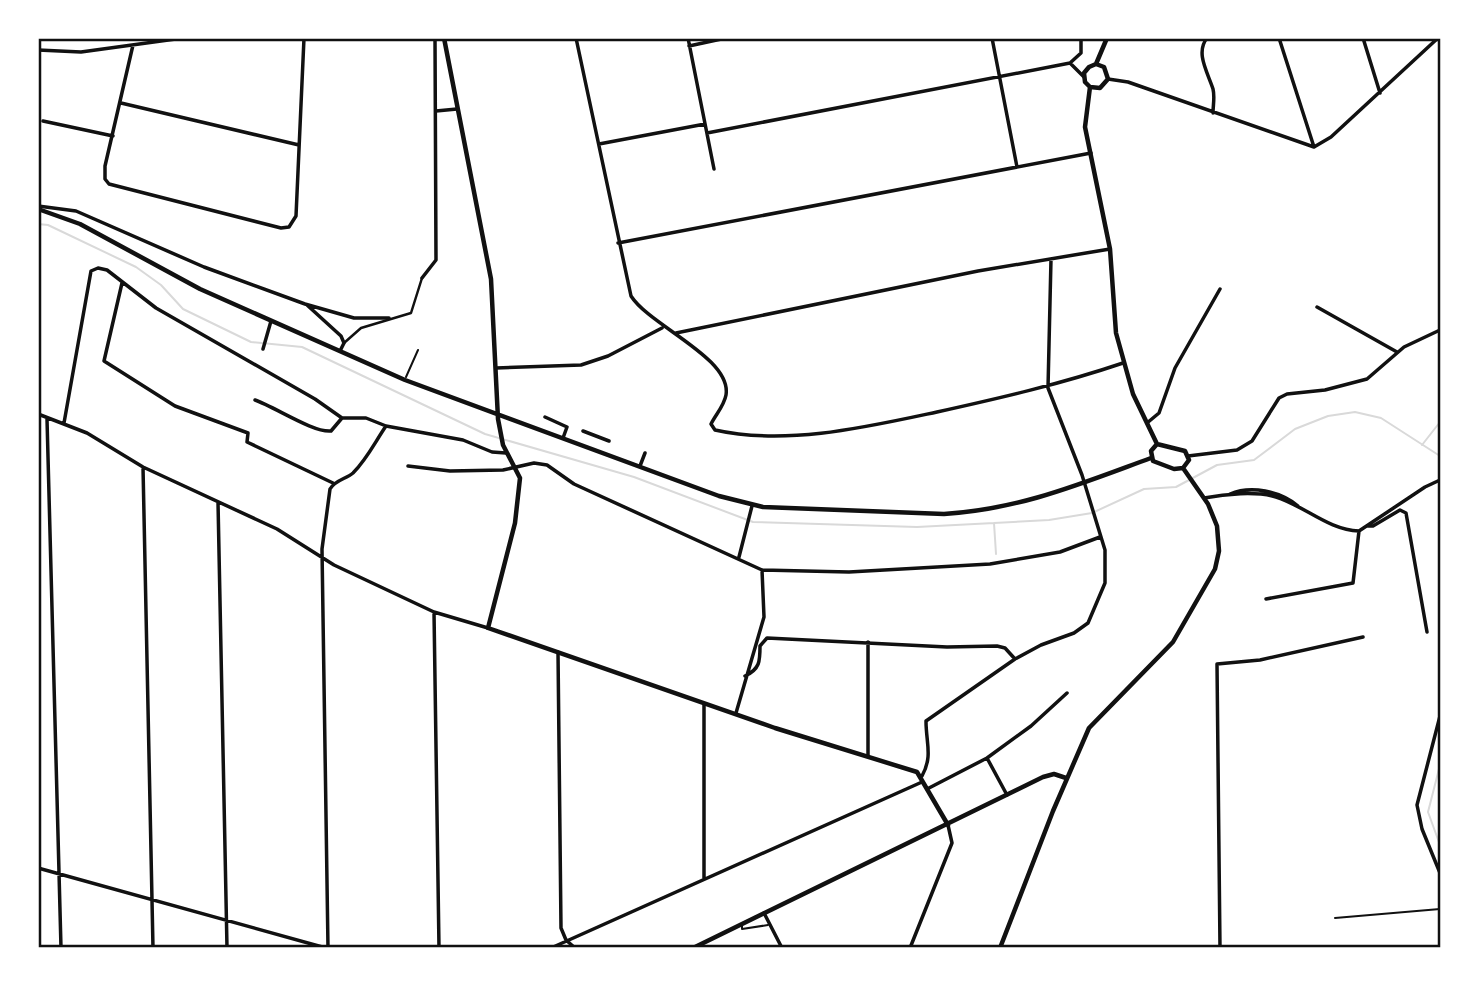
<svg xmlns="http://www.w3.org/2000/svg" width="1479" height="986" viewBox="0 0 1479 986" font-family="'Fira Sans',sans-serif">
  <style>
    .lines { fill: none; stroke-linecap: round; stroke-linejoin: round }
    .stream { stroke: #d9d9d9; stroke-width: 2 }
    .service { stroke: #111; stroke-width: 2 }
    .pedestrian { stroke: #111; stroke-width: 2.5 }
    .minor { stroke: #111; stroke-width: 3.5 }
    .tertiary { stroke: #111; stroke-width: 4.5 }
    .secondary { stroke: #111; stroke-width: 4.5 }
    .neatline { fill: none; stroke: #111; stroke-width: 2.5 }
  </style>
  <rect width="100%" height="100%" fill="#fff"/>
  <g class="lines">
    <path class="stream" d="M38,224L48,225L136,267L161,285L183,309L251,342L302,347L485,434L634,477L753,522L917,527L1049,520L1092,513L1144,489L1176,487L1217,465L1254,460L1295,429L1328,416L1355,412L1381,418L1440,456
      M1422,445L1440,422
      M994,523L996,554
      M1440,765L1428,812L1440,845"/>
    <path class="service" d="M406,377L418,350
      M1335,918L1440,909
      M742,926V929L768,925"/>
    <path class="pedestrian" d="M344,343L361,328L411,313L422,278"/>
    <path class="minor" d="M576,38L631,296C650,326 732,358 726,395C724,406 716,414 711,424L715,430C786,446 867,427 937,412C1000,398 1061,384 1123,363
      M688,38L714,169
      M992,38L1017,167
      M1207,38C1195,53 1208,73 1213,89C1215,97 1213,105 1213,113
      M1279,38L1314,147
      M1363,38L1380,93
      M133,45L105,166V179L109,184L281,228L289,227L296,216L304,38
      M689,46L726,38
      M38,50L81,52L183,38
      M1070,63L1084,77
      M1108,79L1128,82L1314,147L1331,137L1438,38
      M121,103L299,145
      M436,111L457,109
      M43,121L113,136
      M707,133L1070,63L1081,53V38
      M599,144L705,124
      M38,206L76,211L204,267L305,304L354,318H389
      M618,243L1091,153
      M422,278L436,260L435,38
      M122,283L104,361L175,406L248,433L247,442L333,483
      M307,305L341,336L344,343L340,351
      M1317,307L1397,352
      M676,333L978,271L1110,249
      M263,349L271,321
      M496,368L581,365L608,356L662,328
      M255,400C275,407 314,433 331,431L342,418
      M38,414L87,433L143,467L277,529L334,565L434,612L488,628
      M545,417L567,427L563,438
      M47,419L61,948
      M64,423L91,271L98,268L107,270L156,308L315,399L342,418H366L386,426L463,440L492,452L506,453
      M1147,423L1159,413L1175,368L1220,289
      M583,431L609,441
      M1188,456L1237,450L1252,441L1279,398L1287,394L1325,390L1367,379L1404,347L1440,330
      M408,466L450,471L503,470L534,463L547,465L574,484L762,570L849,572L990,564L1060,552L1100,537
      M640,466L645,453
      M143,467L153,948
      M1230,494C1251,485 1280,491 1298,506
      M1204,498C1225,494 1256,491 1276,497C1305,506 1328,530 1359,531L1425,487L1440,480
      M218,502L227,948
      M1367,526H1373L1400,510L1406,513L1427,632
      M739,557L752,506
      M1266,599L1353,583L1359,531
      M434,612L439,948
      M868,642V756
      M558,652L561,928L566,940L575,948
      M745,676C760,669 760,661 760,646L767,638L947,647L997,646L1005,648L1015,659
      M704,704V878
      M736,713L764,617L762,570
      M1440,716L1417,805L1422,829L1440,873
      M987,758L1007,795
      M922,776C933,756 926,743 926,721L1015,659L1041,645L1074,633L1088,623L1105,583V550L1082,475L1048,388L1051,259
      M929,788L987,758L1031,726L1067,693
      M38,868L326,948
      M764,913L782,948
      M328,948L322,549L330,489C335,480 346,479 353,473C367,459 375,442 386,426
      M551,948L922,782
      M910,948L952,843L948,825
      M1220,948L1217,664L1260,660L1363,637"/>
    <path class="tertiary" d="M444,38L491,279L498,419L503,445L520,478L515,523L488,628L775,728L917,772L948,825
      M38,209L80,224L200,289L405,380L719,496L763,507L944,514C1021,509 1080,484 1151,458
      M693,948L1043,777L1054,774L1066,778"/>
    <path class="secondary" d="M1096,64L1107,38
      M1090,87L1085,127L1110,249L1116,333L1133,394L1157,444
      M1090,87L1100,88L1108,79L1104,67L1096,64
      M1090,87L1085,82L1084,73L1089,67L1096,64
      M1157,444L1151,451L1153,461L1174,469L1183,468
      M1157,444L1185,451L1189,460L1183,468
      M1000,948L1053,811L1089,728L1173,642L1215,569L1219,551L1217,526L1208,504L1183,468"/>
  </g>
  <rect width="1479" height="986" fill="none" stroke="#ffffff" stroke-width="80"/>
  <rect x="40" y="40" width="1399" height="906" class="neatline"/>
</svg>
